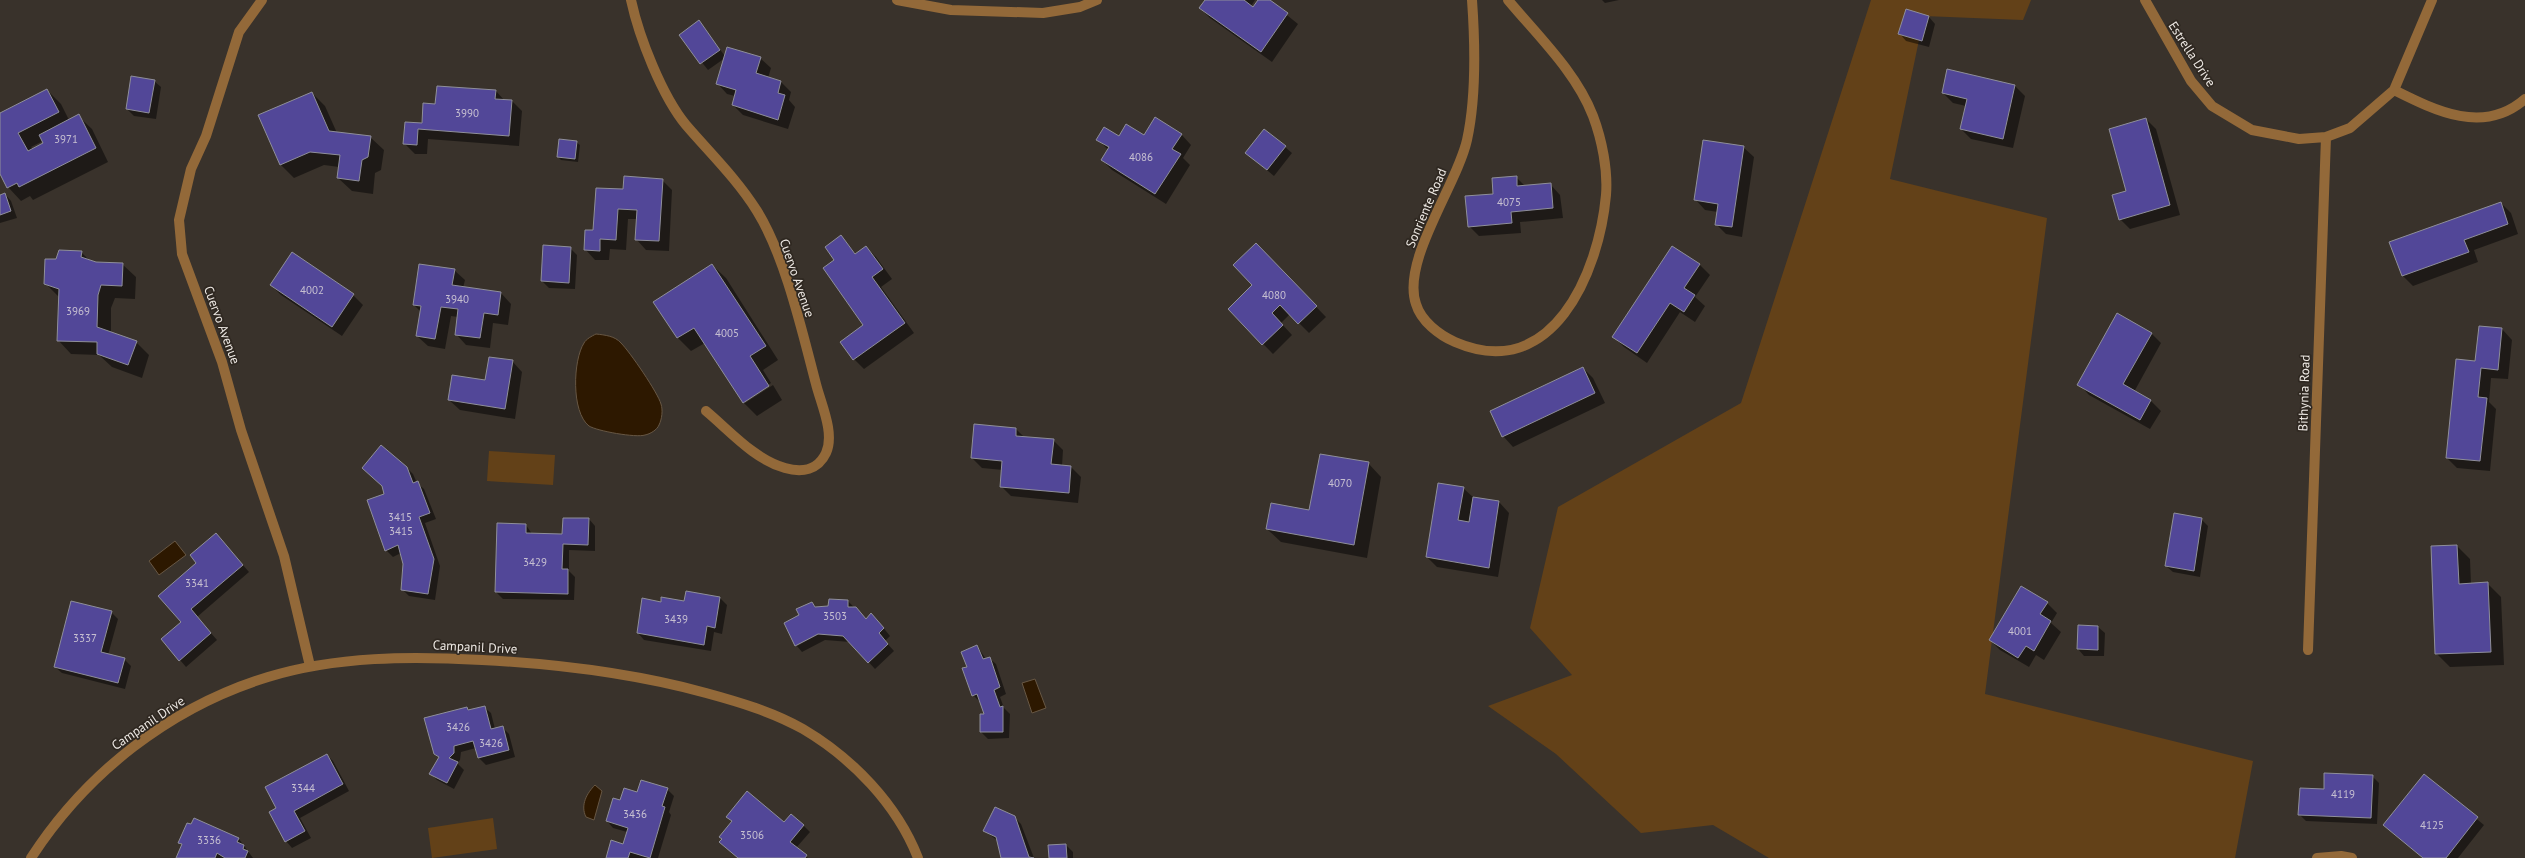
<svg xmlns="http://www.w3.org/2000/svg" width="2525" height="858" viewBox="0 0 2525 858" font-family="'PT Sans',sans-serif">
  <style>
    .green { fill: #634118 }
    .water { fill: #2d1800; stroke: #675744 }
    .shadow { fill: #0007; fill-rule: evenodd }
    .building { fill: #524798; stroke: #8f8f9a }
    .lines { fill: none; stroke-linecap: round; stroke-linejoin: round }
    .street { stroke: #936939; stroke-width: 10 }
    .labels { text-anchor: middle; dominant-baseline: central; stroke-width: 3.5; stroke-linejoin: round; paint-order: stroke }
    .number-label { font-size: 11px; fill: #c7c0d1 }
    .street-label { font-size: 13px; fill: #eee9e4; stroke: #2f2821 }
  </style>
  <rect width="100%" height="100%" fill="#39322b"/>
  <path class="green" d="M1871,0H2031L2023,20L1924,16L1890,179L2047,218L1985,694L2253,761L2235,858H1769L1713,825L1641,833L1556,754L1488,706L1572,675L1530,628L1558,507L1741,403Z
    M489,451L555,455L553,485L487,481Z
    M493,818L497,849L432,858L428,828Z"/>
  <path class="water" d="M596,334C605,335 615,336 621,343C630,352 658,393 661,404C663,410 662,419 659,425C657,430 650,434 645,435C636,438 597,431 589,426C571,412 573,360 584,343C586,339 592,336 596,334Z
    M175,541L186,555L159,575L149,561Z
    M1035,679L1046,708L1032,713L1022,683Z
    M595,785L602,791L594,820L586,817C580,805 587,793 595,785Z"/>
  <path class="shadow" d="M1206,0H1255L1251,6L1254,8L1259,0H1268L1298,24L1272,62L1210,18L1200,8Z
    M1602,0H1619L1605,3Z
    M1929,17L1935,24L1929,47L1906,41L1900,34Z
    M698,21L725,56L760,58L771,68L768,78L781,82L791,92L789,100L795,107L788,129L743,115L733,105L735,96L727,94L717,83L725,58L708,70L680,35Z
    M154,81L161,87L156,119L134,116L127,109Z
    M2015,86L2025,96L2013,148L1971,139L1961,129L1966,106L1953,103L1943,93Z
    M47,90L61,104L69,120L78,116L92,129L108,162L33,200L30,196L21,201L8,187L0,172V114ZM43,141L44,144L33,149L31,147Z
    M496,91L504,100L512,101L522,111L519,146L428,139L427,154H415L404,143L436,105Z
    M312,93L325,106L337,133L370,137L384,150L381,170L375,173L373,194L352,191L338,178L339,167L324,165L294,178L281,165Z
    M2146,119L2156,129L2180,215L2130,229L2120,219Z
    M1181,134L1191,145L1183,158L1190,165L1166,204L1112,170L1102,160L1108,150L1098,139Z
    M576,142L580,145L578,162L561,160L558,157Z
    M1285,147L1292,153L1274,176L1246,153Z
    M1743,147L1754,157L1742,237L1726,234L1716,224L1718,212L1705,210L1695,199Z
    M1516,177L1526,187L1550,184L1560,195L1563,218L1520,222L1521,233L1479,236L1469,226L1494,194Z
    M662,180L672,190L669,251L646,250L636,239L637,219H628L626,250L610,249L609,260H595L585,249L594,231L624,190Z
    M5,194L11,201L17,218L0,223V196Z
    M2501,203L2511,213L2518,234L2474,250L2478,262L2413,286L2402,275Z
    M841,236L856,254L866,247L876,257L892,279L881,287L914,333L864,369L854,359L865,326L836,260Z
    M1672,247L1700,265L1710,275L1695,297L1705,306L1695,322L1680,312L1647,363L1624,347L1614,337Z
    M570,248L577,255L575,289L549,288L542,281Z
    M81,252L91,262L122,264L136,277L135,299L115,298L111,308V333L136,342L149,355L142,378L112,367L99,355L71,354L58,340L59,297L45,283L57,260Z
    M1266,255L1326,317L1309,333L1290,314L1281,323L1292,335L1273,354L1229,309L1254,285Z
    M712,265L726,278L778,360L763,370L771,383L745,400V403L773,385L782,400L757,416L744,403L705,343L691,351L678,338L655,302Z
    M454,270L465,280L463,288L501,293L511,304L508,325L493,323L490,348L466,345L456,334L458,317L451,316L445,349L428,346L417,336L421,312L414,305Z
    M271,285L353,295L363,305L342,336L281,295Z
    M2480,327L2502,329L2512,340L2508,379L2491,378L2489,402L2496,409L2490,471L2457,468L2447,458L2476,362Z
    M2151,333L2161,343L2134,392L2150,400L2161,411L2150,429L2089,395L2079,384Z
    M512,361L522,372L515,419L460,410L449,400L486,382Z
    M1583,368L1593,378L1605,403L1513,447L1503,436Z
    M1016,429L1024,437L1053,440L1063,450L1062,466L1071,467L1081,477L1078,503L1011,496L1001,486L1003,470L982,468L972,458Z
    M1368,463L1381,477L1367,558L1281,542L1267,529L1310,511Z
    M406,467L413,474L417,483L424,489L436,519L425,523L440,566L435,600L409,596L402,589L404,564L401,553L393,557L386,550L385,495Z
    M1463,488L1474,498L1499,502L1509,513L1498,577L1437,567L1427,557Z
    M589,519L595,526V551L569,550V571L575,577L574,600L503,599L496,592L526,525L532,534L563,535Z
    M2201,519L2208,526L2200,577L2173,572L2166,566Z
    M222,541L249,572L197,617L217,640L186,667L180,660L182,622Z
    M2457,546L2470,559L2471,584L2487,583L2501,597L2504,665L2450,667L2436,653Z
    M687,592L720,598L727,605L722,634L714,632L711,651L644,640L638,633L661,603L685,602Z
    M848,601L866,620L878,621L890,636L885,641L894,651L875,669L850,642L825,640L802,652L796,645L801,615L812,603L817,608L829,607ZM822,631L823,632L797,646V644Z
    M2047,603L2057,613L2051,623L2061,632L2044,660L2036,655L2029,667L2000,650L1990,640Z
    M111,612L118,619L108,655L124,659L131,666L125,689L62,673L55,667Z
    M2098,627L2105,633L2104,656H2084L2078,649Z
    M977,646L986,659L989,658L996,664L1006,694L1000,697L1004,708L1010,714L1009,738L988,739L981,732L985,715L980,702L973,695L968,668Z
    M484,707L491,713L495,729L502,727L509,734L515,757L486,765L479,758L476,748L461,752L460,760L457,763L464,770L454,789L437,780L431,774L439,758L435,754L467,708L470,711Z
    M327,755L333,761L349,791L300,818L311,838L292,848L286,841L278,809Z
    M2424,775L2484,825L2458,858H2423L2384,825Z
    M2372,776L2379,783L2377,824L2306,821L2299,814L2325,790Z
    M667,789L674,796L669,812L671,815L658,858H607L624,845L627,832L613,828L607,821L613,799L621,801L638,793Z
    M1014,817L1021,824L1034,858H1002L998,841L985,831Z
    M784,823L803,825L810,832L796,848L808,858H738Z
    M239,839L253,858H177L182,845L179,843Z
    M1066,845L1073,852V858H1050Z"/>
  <path class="building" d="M1205,0H1244L1253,7L1258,0H1270L1288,13L1261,52L1199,8Z
    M1906,9L1929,16L1922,41L1898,34Z
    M699,20L720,50L700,64L679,35Z
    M727,47L761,57L756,73L781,81L778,93L785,95L778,120L732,105L736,90L716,84Z
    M1947,69L2015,85L2003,139L1960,129L1967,99L1942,93Z
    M131,76L155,80L149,113L126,109Z
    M437,86L496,90L495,99L512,100L509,136L418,129L417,145L403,144L405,122L422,123L423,103L435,104Z
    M47,89L59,112L18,133L28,151L43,143L39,135L79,114L96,148L19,187L17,183L7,188L0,174V113Z
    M312,92L329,131L371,136L368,157L362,160L359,181L337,178L340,155L310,152L280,165L258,115Z
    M1155,117L1182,134L1172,149L1181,154L1155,194L1101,160L1109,147L1096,140L1104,127L1119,136L1126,124L1144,135Z
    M2146,118L2170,205L2119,220L2112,195L2126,191L2109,129Z
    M1264,129L1286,146L1267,170L1245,153Z
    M559,139L577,141L575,159L557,157Z
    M1703,140L1744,146L1732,227L1715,225L1718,204L1694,200Z
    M624,176L663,179L659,241L635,240L637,210L618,209L616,240L600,239V251L584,250L585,230H593L596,188L623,189Z
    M1517,176V186L1551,183L1553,208L1511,212L1512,223L1468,227L1465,196L1493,194L1492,178Z
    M5,193L11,211L0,215V195Z
    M2501,202L2508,224L2464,240L2469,252L2402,276L2389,242Z
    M841,235L855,254L866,246L883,269L872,277L905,323L853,360L840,342L863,325L823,268L834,260L825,247Z
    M1256,243L1317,306L1298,324L1280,305L1272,313L1283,325L1262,345L1228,309L1252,285L1233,265Z
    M543,245L571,247L569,283L541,281Z
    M1672,246L1700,264L1684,288L1695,295L1684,312L1670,303L1637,353L1612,337Z
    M59,250L82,251L81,257L96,262L123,263L122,286L101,285L98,295L97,327L137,341L128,365L97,354V342L57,341L59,289L44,284L45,259H56Z
    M292,252L354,294L332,327L270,285Z
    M419,264L455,269L452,285L501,292L498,315L484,313L480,338L455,335L458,309L441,307L435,339L416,336L421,306L413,305Z
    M712,264L766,346L750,356L769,386L743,403L694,328L677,338L653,302Z
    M2117,313L2152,333L2123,384L2151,400L2140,420L2077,385Z
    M2479,326L2502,328L2498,370L2481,368L2478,397L2487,398L2480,461L2446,458L2456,359L2475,361Z
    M489,357L513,360L505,409L448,400L452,375L485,380Z
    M1583,367L1595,393L1502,437L1490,411Z
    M974,424L1016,428V436L1054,439L1051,464L1071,466L1069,493L1000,487L1002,461L971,458Z
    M381,445L407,467L413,483L418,481L430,513L419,517L434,559L428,594L401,590L403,564L398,545L385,551L367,500L384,494L382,486L362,468Z
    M1320,454L1369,462L1354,545L1266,529L1271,503L1309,510Z
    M1438,483L1464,487L1458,520L1469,522L1473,497L1499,501L1489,568L1426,557Z
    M2174,513L2202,518L2194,571L2165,566Z
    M563,518H589L588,545L563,544L562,569H568V594L495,592L497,523L526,524V533L562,534Z
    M216,533L243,565L191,609L211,633L179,661L161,639L181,622L158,596L196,563L190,555Z
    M2457,545L2459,584L2488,582L2491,652L2435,654L2431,546Z
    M2021,586L2048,602L2040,614L2051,621L2034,651L2026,646L2018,658L1989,640Z
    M686,591L720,597L715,628L707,626L704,645L637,633L642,598L661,602V597L684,601Z
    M829,599L848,600V607H856L866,619L871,613L884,628L879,633L888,644L868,663L843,636L818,634L795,646L784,623L799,615L796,609L812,602L815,607L828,606Z
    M71,601L112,611L101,652L125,658L118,683L54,667Z
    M2078,625L2098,626V650L2077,649Z
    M977,645L983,659L990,657L1000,687L994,690L1000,707L1003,706V732H980V714H984L977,694L972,696L962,668L967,667L961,652Z
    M485,706L491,729L503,726L509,750L478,758L473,741L454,746V753L449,758L458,762L447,783L429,774L439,757L434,754L424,718L467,707L468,710Z
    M327,754L343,784L294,811L305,831L285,842L269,812L276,808L265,787Z
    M2324,773L2373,775L2371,818L2298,815L2300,788L2324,789Z
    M2424,774L2478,817L2446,858H2423L2383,825Z
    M641,780L668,788L662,806L665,807L650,858L630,852L628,858H606L611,840L623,844L628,828L606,821L613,798L620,800L624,788L637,792Z
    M747,791L784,822L791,814L804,825L790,842L807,855L805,858H738L719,842L722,839L719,837L732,821L726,817Z
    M995,807L1015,816L1029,857L1034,858H1001L996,837L983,831Z
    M194,818L239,838L237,842L244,845L243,849L248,851L245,858H225L217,853L215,858H176L182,844L178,843L187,823L191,824Z
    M1066,844L1067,858H1049L1048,845Z"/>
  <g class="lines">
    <path class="street" d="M262,0L239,32L206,136L191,169L179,220L182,254L222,362L241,430L284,556L310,666
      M631,0C639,37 662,96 686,125C710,153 737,179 757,211C785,256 802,331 816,384C821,404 835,433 826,453C818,470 802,473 785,468C754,459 731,432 706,411
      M897,0L951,10L1043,13L1080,7L1097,0
      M1472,0C1475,42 1476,99 1467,140C1457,185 1401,261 1416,304C1421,321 1439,335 1455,342C1552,384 1599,273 1606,195C1608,170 1602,140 1593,116C1576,72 1538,36 1508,0
      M2145,0L2191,81L2212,106L2252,130L2299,139L2326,137L2350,128L2394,90L2432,0
      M2394,90C2436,111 2484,135 2525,99
      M2308,650L2326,137
      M31,858C86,773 170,707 268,677C337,656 411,656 482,660C558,664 633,673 706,693C739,702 773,712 803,729C852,758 897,804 918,858
      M2317,858L2341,856L2352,858"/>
  </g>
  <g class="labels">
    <g class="number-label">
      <text x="467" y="113">3990</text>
      <text x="66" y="139">3971</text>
      <text x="1141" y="157">4086</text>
      <text x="1509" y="202">4075</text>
      <text x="312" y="290">4002</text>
      <text x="1274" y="295">4080</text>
      <text x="457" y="299">3940</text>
      <text x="78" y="311">3969</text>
      <text x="727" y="333">4005</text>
      <text x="1340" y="483">4070</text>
      <text x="400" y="517">3415</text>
      <text x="401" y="531">3415</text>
      <text x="535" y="562">3429</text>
      <text x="197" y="583">3341</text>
      <text x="835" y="616">3503</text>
      <text x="676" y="619">3439</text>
      <text x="2020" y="631">4001</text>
      <text x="85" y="638">3337</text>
      <text x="458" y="727">3426</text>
      <text x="491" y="743">3426</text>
      <text x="303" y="788">3344</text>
      <text x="2343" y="794">4119</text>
      <text x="635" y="814">3436</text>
      <text x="2432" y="825">4125</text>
      <text x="752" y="835">3506</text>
      <text x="209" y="840">3336</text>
    </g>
    <g class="street-label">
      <text transform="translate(2192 54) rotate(57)">Estrella Drive</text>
      <text transform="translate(1426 208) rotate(-67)">Sonriente Road</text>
      <text transform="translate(797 278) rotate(71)">Cuervo Avenue</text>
      <text transform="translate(222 325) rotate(70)">Cuervo Avenue</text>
      <text transform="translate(2304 393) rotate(-88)">Bithynia Road</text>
      <text transform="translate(475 647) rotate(3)">Campanil Drive</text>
      <text transform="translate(148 723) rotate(-34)">Campanil Drive</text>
    </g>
  </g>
</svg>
